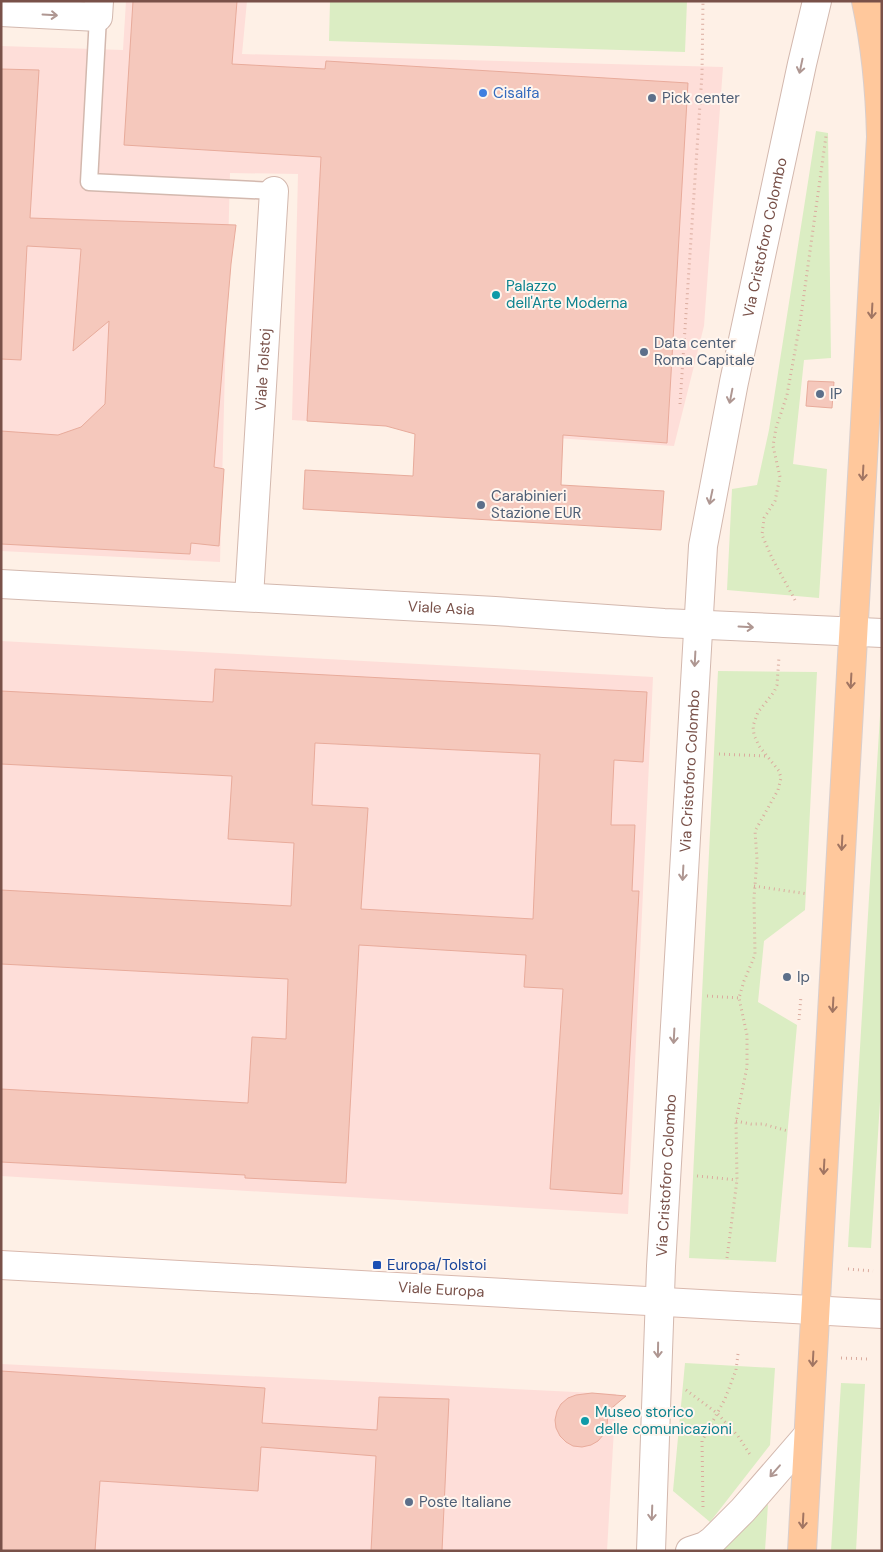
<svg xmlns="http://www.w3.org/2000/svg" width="883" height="1552" viewBox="0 0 883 1552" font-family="'DM Sans',sans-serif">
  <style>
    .commercial { fill: #feded9 }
    .green { fill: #dbedc3 }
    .building { fill: #f5c8bc; stroke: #e8ab9b; fill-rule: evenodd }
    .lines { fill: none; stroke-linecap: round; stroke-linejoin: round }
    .lane-casing { stroke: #d3b8ae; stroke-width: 19 }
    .street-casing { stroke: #d3b8ae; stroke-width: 30 }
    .secondary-casing { stroke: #d9b8ad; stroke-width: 30 }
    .primary-casing { stroke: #d9cecc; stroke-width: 30 }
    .path { stroke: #daab9e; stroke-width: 3; stroke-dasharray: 1 4; stroke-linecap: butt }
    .lane { stroke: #fff; stroke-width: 16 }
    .street { stroke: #fff; stroke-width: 28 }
    .secondary { stroke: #fff; stroke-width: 28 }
    .primary { stroke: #ffc89c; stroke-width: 28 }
    .oneway { stroke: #af9792 }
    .oneway2 { stroke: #a17562 }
    .shop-dot { fill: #3f7fe0; stroke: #fff5ee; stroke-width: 2 }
    .service-dot { fill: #5c6f8a; stroke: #fff5ee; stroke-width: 2 }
    .culture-dot { fill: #0f9aa8; stroke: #fff5ee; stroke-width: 2 }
    .transit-dot { fill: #1a4fb4; stroke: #fff5ee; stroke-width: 2 }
    .labels { text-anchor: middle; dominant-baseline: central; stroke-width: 4; stroke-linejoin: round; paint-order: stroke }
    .shop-label { font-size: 15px; fill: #366cbe; stroke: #fff5ee; text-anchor: start }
    .service-label { font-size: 15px; fill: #4e5e75; stroke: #fff5ee; text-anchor: start }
    .street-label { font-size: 15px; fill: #795149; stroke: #fff5ee }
    .culture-label { font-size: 15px; fill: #0d838f; stroke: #fff5ee; text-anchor: start }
    .transit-label { font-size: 15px; fill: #164399; stroke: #fff5ee; text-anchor: start }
  </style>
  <rect width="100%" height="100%" fill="#fef0e6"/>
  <path class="commercial" d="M126,1H247L242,54L723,67L704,326L674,446L292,420L298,174L230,173L220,562L1,551V46L123,50Z
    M1,641L653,677L628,1214L1,1176Z
    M1,1364L616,1394L607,1551H1Z"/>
  <path class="green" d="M330,1H687L685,52L329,41Z
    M816,131L828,133L831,358L804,360L793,464L827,469L819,598L727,590L732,489L757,485L769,430Z
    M718,671L817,672L805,910L764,941L758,1002L797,1025L776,1262L689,1258Z
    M882,682V1069L871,1248L848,1247Z
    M685,1363L775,1368L770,1445L710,1522L673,1491Z
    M841,1383L865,1384L856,1551H831Z
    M768,1504L765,1551H722Z"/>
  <path class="building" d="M133,1H237L232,64L325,69L326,61L688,83L667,443L563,435L561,485L664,491L661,530L303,509L305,470L413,476L415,434L386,426L307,421L321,157L124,145Z
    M1,69L39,70L30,218L236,225L231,264L214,467L224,469L219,546L191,543L190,554L1,544V431L58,435L81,427L105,404L109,321L73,351L81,249L27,246L21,360L1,359Z
    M808,381L834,382L832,408L806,406Z
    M215,669L647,692L643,762L614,760L611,825H635L632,891H639L622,1194L550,1189L563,989L524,987L526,955L359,945L346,1183L245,1178V1175L1,1162V1089L248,1103L252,1037L286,1039L288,979L1,964V890L291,906L294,843L228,839L232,776L1,764V691L213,702ZM315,743L540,754L533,919L361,909L368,808L312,805Z
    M1,1371L265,1388L262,1423L377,1430L379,1397L449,1399L442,1551H371L376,1456L261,1447L258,1491L100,1481L95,1551H1Z
    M592,1393L626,1396L608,1411L607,1426L604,1434L598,1441L591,1445L582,1447L573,1446L566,1442L560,1436L556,1428L555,1420L557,1411L561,1404L568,1398L576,1395Z"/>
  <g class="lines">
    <defs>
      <path id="lane" d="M98,17L89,182L274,191"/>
      <g id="street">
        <path d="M1,12L98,17L99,1"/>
        <path id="s1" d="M1,584L495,611L664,623L882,633"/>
        <path id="s2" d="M249,597L274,191"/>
        <path id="s3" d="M651,1551L661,1266L703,546L734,382L802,64L817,1"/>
        <path d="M690,1551L705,1546L712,1541L743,1510L808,1435"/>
      </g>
      <g id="secondary">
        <path id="s4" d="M1,1265L882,1314"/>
      </g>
      <path id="primary" d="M802,1551L881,137C880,91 876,47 866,1"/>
    </defs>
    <use href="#lane" class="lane-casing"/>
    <use href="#street" class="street-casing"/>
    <use href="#secondary" class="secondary-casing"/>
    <use href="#primary" class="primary-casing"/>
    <path class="path" d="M680,404L702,74L703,1
      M795,600L772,558L762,535L764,518L775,501L780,477L773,446L776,428L787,395L800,323L826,136
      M719,754L765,756
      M754,886L808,894
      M707,996L739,998
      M799,1020L801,996
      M736,1121L751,1124H763L788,1131
      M697,1176L737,1180
      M727,1258L737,1180L736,1121L747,1067V1035L739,998L744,981L755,955L754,898L757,859L755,831L778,790L781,778L779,771L759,746L754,735L753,726L758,712L774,692L777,685L779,657
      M848,1269L873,1271
      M841,1358L868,1359
      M686,1390L717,1413L738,1436L751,1456
      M703,1507L702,1441L725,1399L736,1370L738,1354"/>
    <use href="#lane" class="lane"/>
    <use href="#street" class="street"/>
    <use href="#secondary" class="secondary"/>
    <use href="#primary" class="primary"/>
  </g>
  <defs><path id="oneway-shaft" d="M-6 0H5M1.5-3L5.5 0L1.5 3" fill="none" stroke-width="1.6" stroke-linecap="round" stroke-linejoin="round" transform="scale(1.25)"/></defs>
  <g class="oneway">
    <use href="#oneway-shaft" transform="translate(50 15) rotate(3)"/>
    <use href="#oneway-shaft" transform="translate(801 66) rotate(102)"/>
    <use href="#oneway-shaft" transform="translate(731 396) rotate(101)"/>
    <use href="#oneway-shaft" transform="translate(711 497) rotate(102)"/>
    <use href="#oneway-shaft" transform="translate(746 627) rotate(3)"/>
    <use href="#oneway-shaft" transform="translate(695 659) rotate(93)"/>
    <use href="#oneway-shaft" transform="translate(683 873) rotate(93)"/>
    <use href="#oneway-shaft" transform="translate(674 1036) rotate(93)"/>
    <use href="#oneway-shaft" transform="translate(658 1350) rotate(91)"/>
    <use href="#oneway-shaft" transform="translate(775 1471) rotate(131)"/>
    <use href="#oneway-shaft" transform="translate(652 1513) rotate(92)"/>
  </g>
  <g class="oneway2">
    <use href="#oneway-shaft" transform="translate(872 311) rotate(93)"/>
    <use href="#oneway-shaft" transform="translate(863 473) rotate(93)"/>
    <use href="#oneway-shaft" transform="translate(851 681) rotate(93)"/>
    <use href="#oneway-shaft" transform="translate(842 843) rotate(93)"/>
    <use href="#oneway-shaft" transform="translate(833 1005) rotate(93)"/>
    <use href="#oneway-shaft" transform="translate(824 1167) rotate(93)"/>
    <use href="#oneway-shaft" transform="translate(813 1359) rotate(93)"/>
    <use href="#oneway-shaft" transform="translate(803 1521) rotate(93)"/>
  </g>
  <circle class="shop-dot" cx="483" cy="93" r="5"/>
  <g class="service-dot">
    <circle cx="652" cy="98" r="5"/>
    <circle cx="644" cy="352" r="5"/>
    <circle cx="820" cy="394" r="5"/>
    <circle cx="481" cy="505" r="5"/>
    <circle cx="787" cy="977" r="5"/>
    <circle cx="409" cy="1502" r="5"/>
  </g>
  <g class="culture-dot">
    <circle cx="496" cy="295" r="5"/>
    <circle cx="585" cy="1421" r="5"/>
  </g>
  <rect class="transit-dot" x="372" y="1260" width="10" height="10" rx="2.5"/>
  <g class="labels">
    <g class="shop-label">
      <text x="493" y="93">Cisalfa</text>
    </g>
    <g class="service-label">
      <text x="662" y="98">Pick center</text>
      <text x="654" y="343">Data center<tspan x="654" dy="17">Roma Capitale</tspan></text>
      <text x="830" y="394">IP</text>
      <text x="491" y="496">Carabinieri<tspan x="491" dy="17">Stazione EUR</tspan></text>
      <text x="797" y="977">Ip</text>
      <text x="419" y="1502">Poste Italiane</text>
    </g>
    <g class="street-label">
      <text stroke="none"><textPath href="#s3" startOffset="1321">Via Cristoforo Colombo</textPath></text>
      <text stroke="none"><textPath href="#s2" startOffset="228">Viale Tolstoj</textPath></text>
      <text stroke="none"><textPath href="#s1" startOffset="441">Viale Asia</textPath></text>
      <text stroke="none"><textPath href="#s3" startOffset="781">Via Cristoforo Colombo</textPath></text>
      <text stroke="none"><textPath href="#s3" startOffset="376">Via Cristoforo Colombo</textPath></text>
      <text stroke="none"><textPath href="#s4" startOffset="441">Viale Europa</textPath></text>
    </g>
    <g class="culture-label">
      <text x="506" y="286">Palazzo<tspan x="506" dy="17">dell'Arte Moderna</tspan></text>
      <text x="595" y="1412">Museo storico<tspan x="595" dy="17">delle comunicazioni</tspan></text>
    </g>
    <g class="transit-label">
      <text x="387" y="1265">Europa/Tolstoi</text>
    </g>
  </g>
  <rect width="883" height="1552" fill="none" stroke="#795149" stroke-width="5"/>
</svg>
